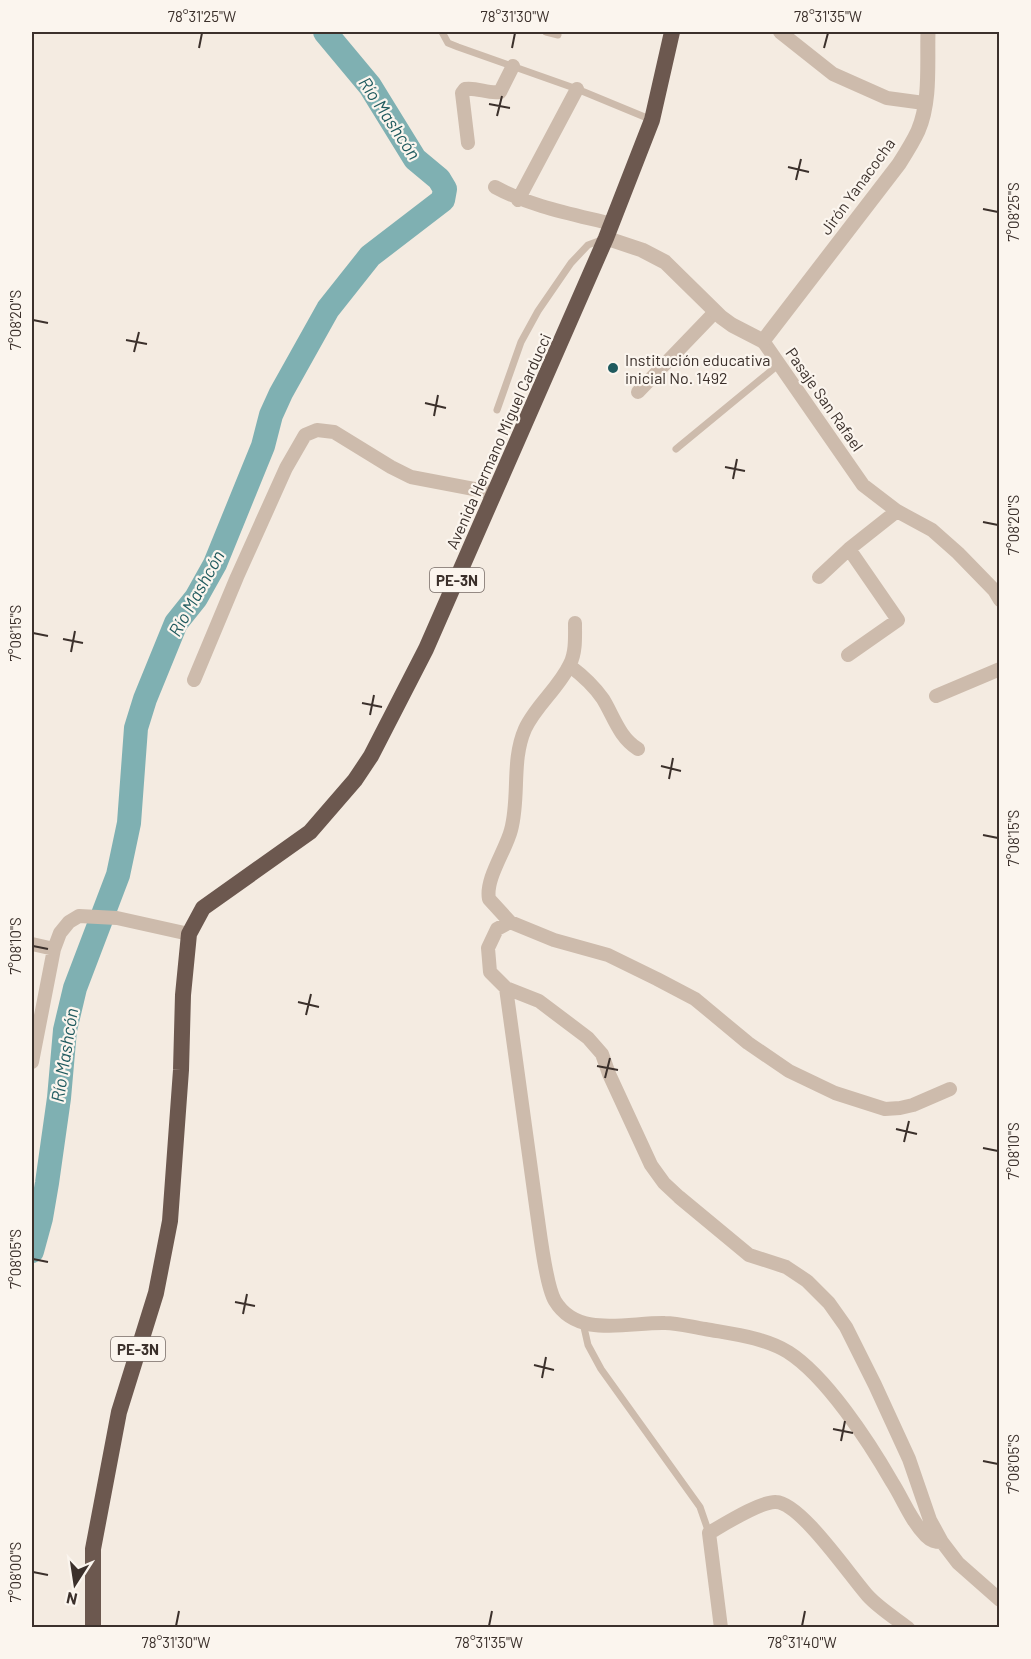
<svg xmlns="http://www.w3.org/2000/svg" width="1031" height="1659" viewBox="0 0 1031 1659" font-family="Barlow,sans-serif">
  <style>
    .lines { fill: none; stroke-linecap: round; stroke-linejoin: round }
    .river { stroke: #7fb0b2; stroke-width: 24 }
    .service { stroke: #cdbbac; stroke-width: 7 }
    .minor { stroke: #cdbbac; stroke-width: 14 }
    .tertiary { stroke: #cdbbac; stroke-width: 15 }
    .trunk { stroke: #6c584f; stroke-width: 16 }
    .ticks { fill: none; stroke: #3b302b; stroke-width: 2 }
    .poi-dot { fill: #1f5a5e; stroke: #fbf5ee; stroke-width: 2 }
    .labels { text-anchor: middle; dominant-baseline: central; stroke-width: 4.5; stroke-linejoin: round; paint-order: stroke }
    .shield { fill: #fbf5ee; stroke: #756b66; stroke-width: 1.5 }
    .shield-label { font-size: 15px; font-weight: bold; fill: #3b302b }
    .street-label { font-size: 16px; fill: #3b302b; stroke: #fbf5ee }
    .poi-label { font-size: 16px; fill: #3b302b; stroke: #fbf5ee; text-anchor: start }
    .water-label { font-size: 18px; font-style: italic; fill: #1f5a5e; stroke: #fbf5ee }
    .neatline { fill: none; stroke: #3b302b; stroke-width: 2 }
    .ticks-label { font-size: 15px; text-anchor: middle; fill: #3b302b }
  </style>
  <rect width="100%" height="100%" fill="#f4ebe1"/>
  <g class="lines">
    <path class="river" d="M32,1251L41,1218L47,1183L59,1098L65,1030L75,988L118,875L129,823L136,728L145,699L176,623L196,598L215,564L263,446L271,415L281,393L328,309L370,256L443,200L445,189L439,179L415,159L370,86L325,32"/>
    <path class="service" d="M442,32L448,43L458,47L577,89L652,120
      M546,32L558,35
      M497,410L521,342L538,311L571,263L588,245L604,239
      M676,449L778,365
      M583,1323L588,1345L601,1369L700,1507L709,1533"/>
    <path class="minor" d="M780,32L833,74L887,98L924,103
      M468,143L462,93L465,89C477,87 488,94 500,92L513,66
      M495,187C532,207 572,214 612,224
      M518,200L577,89
      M763,341L863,485L897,511L932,530L958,553L994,590L1000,600
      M638,392L715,312
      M819,577L849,549L897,511
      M848,655L898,620L849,549
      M570,666C582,675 594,686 603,699C614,717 619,737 638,749
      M194,680L237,577L286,468L305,435L317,430L334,432L391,467L411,477L495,493
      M936,696L1000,669
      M510,922L489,899C485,879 506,850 511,830C520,797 511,761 525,729C536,705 559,688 570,664C576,652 575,637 575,623
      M32,944L54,949
      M506,988C517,1063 527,1138 537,1213C540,1233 546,1286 555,1301C578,1339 629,1322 665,1323C678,1323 692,1327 705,1329C732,1334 763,1337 788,1352C826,1376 869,1442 892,1482C903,1499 911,1521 926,1536C931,1541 935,1542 942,1542
      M32,1062L54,949L60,933L69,922L79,916L117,918L189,934
      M950,1089L913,1105L900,1108L885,1109L835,1093L789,1071L748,1043L695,999L657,979L608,955L554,940L510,922L497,929L488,948L490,972L506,988L539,1001L588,1038L602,1054L609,1074L651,1165L664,1183L679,1197L749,1255L786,1267L807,1281L829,1303L846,1327L875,1385L909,1459L930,1520L942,1542L958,1563L1000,1600
      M721,1628L709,1533C723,1525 761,1501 776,1502C801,1503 850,1576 868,1596C879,1608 895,1618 908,1628"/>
    <path class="tertiary" d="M606,238L642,250L665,262L721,317L732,325L763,341L899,164C906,153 913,142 918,131C931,101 927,63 928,32"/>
    <path class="trunk" d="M93,1628V1549L119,1412L156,1293L170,1221L181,1070L183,995L189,934L203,908L310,832L355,780L371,756L426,649L606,238L652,120L672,32"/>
  </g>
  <path class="ticks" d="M199,48L202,33M512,48L515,33M824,48L828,33M489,104L510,108M497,116L502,96M788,167L809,172M796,180L801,159M983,209L998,212M33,320L48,323M126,340L147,344M134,352L139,332M425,403L446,408M434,416L438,395M725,467L745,471M733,479L737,459M983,522L998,525M33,633L48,636M63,639L83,643M71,652L75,631M362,703L382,707M370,715L374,695M661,766L681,771M669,779L673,758M983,835L998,838M33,946L48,949M298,1002L319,1007M306,1015L311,994M597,1066L618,1070M605,1078L610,1058M896,1129L917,1134M904,1142L909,1121M983,1148L998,1151M33,1259L48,1262M235,1302L255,1306M243,1314L247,1294M534,1365L554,1370M542,1378L546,1357M833,1429L853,1433M841,1441L845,1421M983,1461L998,1464M33,1572L48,1575M176,1626L179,1611M489,1626L492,1611M802,1626L805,1611"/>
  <circle class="poi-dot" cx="613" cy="368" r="6"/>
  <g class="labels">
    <g class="shield">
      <rect x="430" y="568" width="54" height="24" rx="4.5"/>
      <rect x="111" y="1337" width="54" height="24" rx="4.5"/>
    </g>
    <g class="shield-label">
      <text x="457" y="580">PE-3N</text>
      <text x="138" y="1349">PE-3N</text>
    </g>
    <g class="street-label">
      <text transform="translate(857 186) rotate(-54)">Jirón Yanacocha</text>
      <text transform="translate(825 399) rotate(55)">Pasaje San Rafael</text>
      <text transform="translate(498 441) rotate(-66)">Avenida Hermano Miguel Carducci</text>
    </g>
    <g class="poi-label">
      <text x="625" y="359">Institución educativa<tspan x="625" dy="18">inicial No. 1492</tspan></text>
    </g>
    <g class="water-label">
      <text transform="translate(390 118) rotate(56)">Río Mashcón</text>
      <text transform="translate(196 593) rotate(-61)">Río Mashcón</text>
      <text transform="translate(64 1055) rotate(-81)">Río Mashcón</text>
    </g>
  </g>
  <rect width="1031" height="1659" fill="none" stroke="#fbf5ee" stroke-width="66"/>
  <g transform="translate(75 1584) rotate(192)" stroke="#fbf5ee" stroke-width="4.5" paint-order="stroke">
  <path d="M0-4.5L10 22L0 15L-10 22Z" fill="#3b302b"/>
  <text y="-9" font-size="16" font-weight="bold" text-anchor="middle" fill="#3b302b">N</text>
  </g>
  <rect x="33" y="33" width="965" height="1593" class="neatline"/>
  <g class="ticks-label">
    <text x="202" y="22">78°31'25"W</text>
    <text x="515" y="22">78°31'30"W</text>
    <text x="828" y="22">78°31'35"W</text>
    <text transform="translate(1014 212) rotate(-90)" y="5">7°08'25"S</text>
    <text transform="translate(16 320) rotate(-90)" y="5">7°08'20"S</text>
    <text transform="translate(1014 525) rotate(-90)" y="5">7°08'20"S</text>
    <text transform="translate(16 633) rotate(-90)" y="5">7°08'15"S</text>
    <text transform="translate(1014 838) rotate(-90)" y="5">7°08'15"S</text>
    <text transform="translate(16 946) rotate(-90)" y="5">7°08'10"S</text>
    <text transform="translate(1014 1151) rotate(-90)" y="5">7°08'10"S</text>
    <text transform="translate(16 1259) rotate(-90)" y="5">7°08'05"S</text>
    <text transform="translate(1014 1464) rotate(-90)" y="5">7°08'05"S</text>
    <text transform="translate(16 1572) rotate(-90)" y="5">7°08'00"S</text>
    <text x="176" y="1648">78°31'30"W</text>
    <text x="489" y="1648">78°31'35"W</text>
    <text x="802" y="1648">78°31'40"W</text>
  </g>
</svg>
